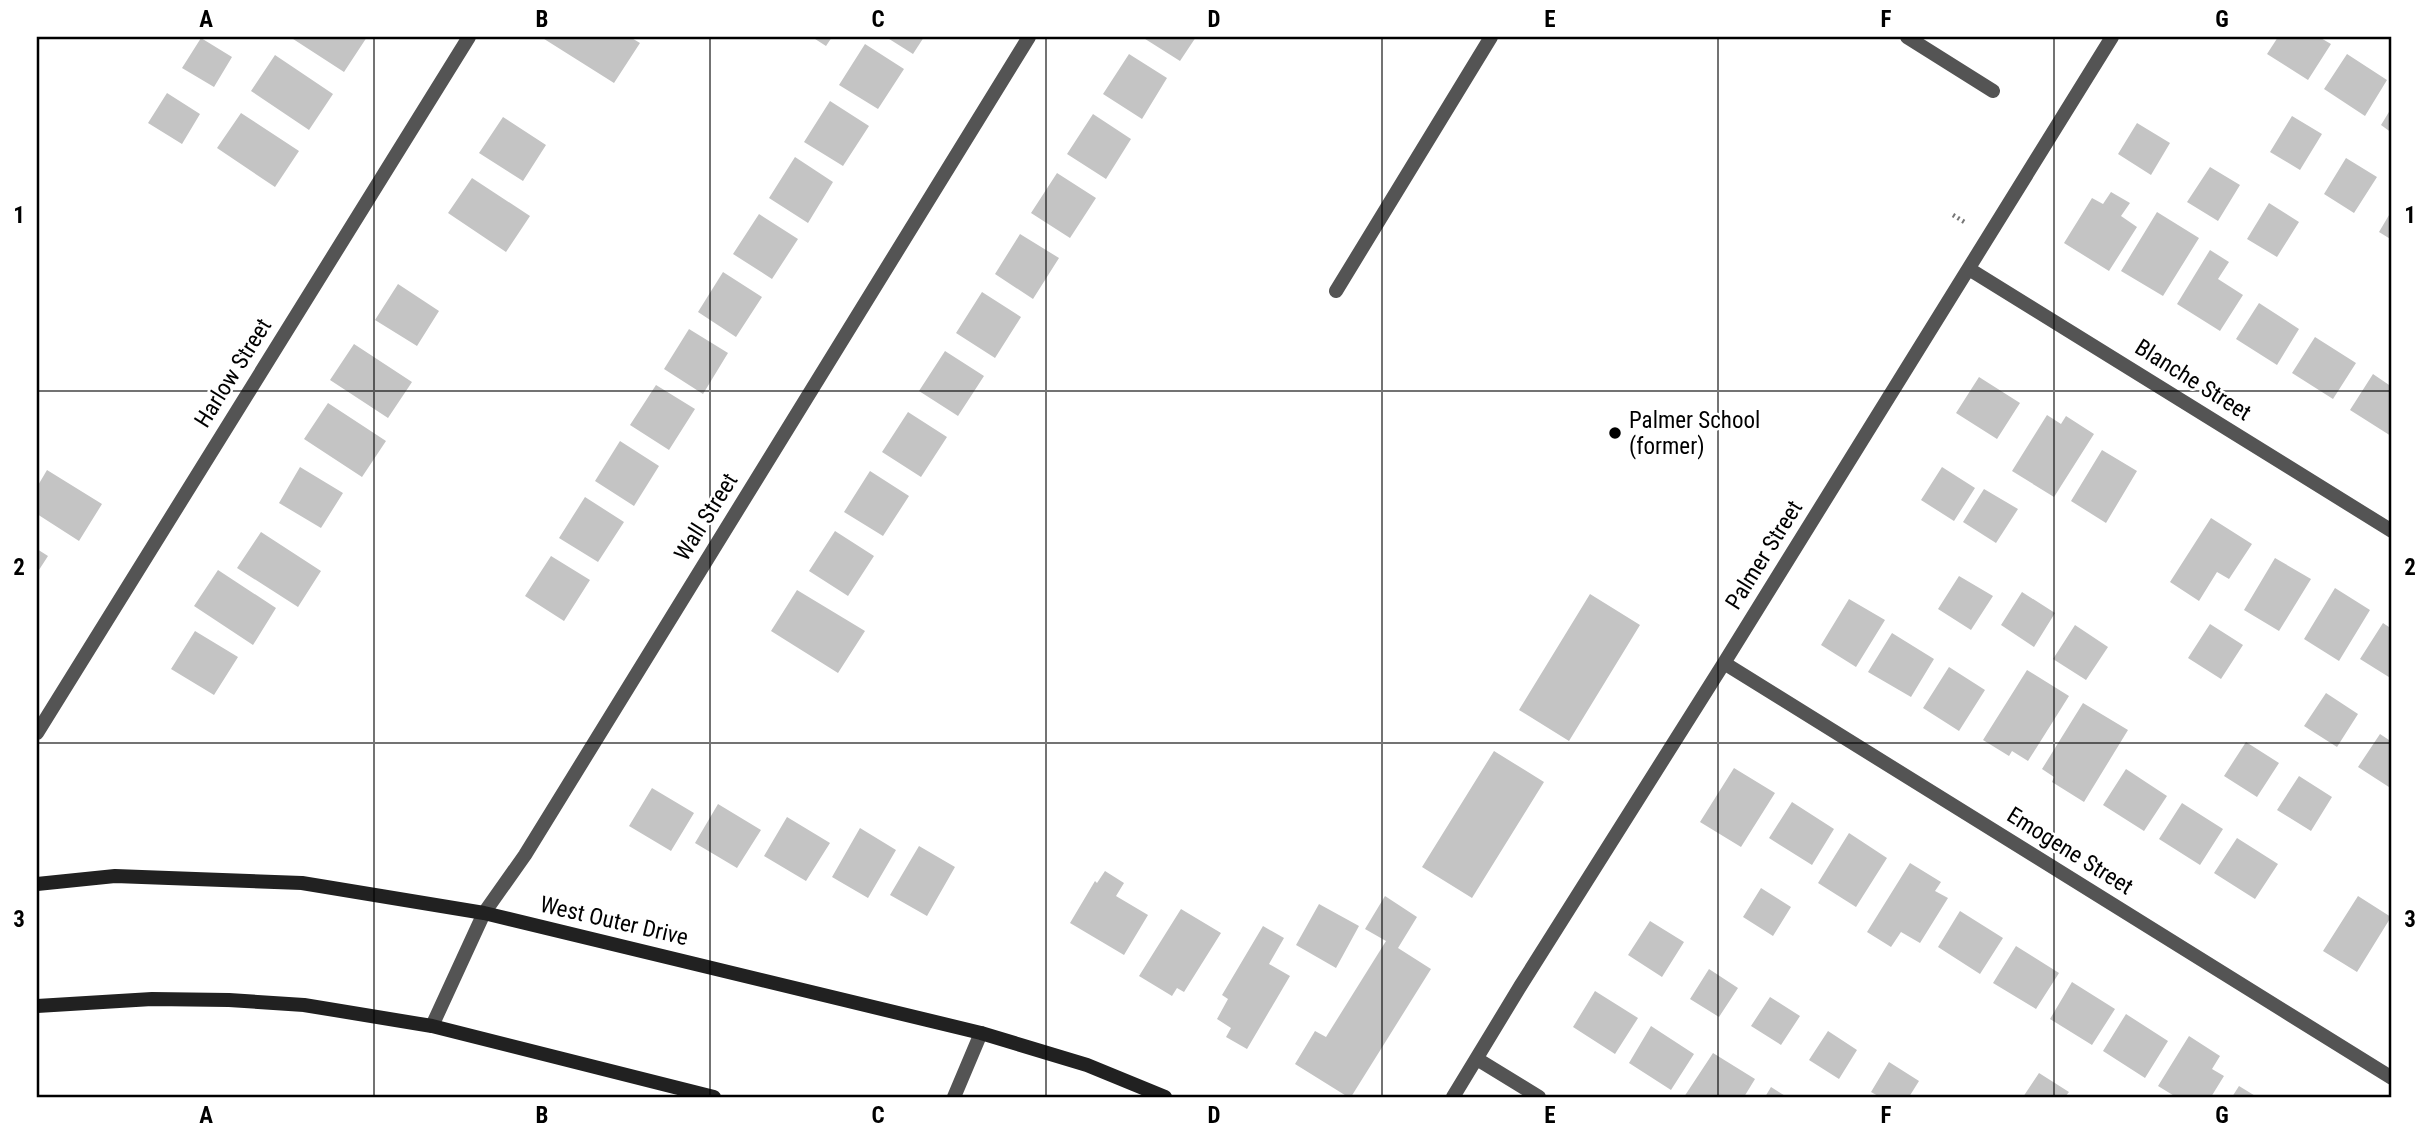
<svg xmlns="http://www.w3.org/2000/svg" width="2429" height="1134" viewBox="0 0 2429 1134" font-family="'Roboto Condensed',sans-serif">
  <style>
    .building { fill: #c4c4c4 }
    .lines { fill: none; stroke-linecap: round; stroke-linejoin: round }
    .path { stroke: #767676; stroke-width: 4.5; stroke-dasharray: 2 3.5; stroke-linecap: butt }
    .lane { stroke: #545454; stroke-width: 14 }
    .street { stroke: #545454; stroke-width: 14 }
    .secondary { stroke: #212121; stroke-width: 14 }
    .grid { fill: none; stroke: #000; stroke-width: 2; stroke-opacity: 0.55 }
    .poi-dot { fill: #000; stroke: #fff; stroke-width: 2.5 }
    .labels { text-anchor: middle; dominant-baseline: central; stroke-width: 5; stroke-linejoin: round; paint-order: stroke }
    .street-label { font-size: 23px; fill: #000; stroke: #fff }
    .poi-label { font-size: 23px; fill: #000; stroke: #fff; text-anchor: start }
    .neatline { fill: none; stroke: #000; stroke-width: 2.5 }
    .grid-label { font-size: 23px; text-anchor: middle; font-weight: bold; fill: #000 }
  </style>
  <rect width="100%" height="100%" fill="#fff"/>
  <path class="building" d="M290,37H367L344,72Z
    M541,37H630L640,43L614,83Z
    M812,37H832L826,46Z
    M886,37H924L913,54Z
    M1142,37H1196L1180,61Z
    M2278,37H2319L2331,44L2308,80L2267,54Z
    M201,38L232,57L214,87L182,68Z
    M865,44L904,69L878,109L839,85Z
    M1129,54L1167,78L1142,119L1103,94Z
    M2347,54L2387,80L2365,116L2324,89Z
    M275,55L333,94L309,130L251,91Z
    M167,93L200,114L182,144L148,123Z
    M830,101L869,126L843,166L804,142Z
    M2392,107V133L2381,125Z
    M241,113L299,151L275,187L217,148Z
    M1093,114L1131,139L1106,179L1067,154Z
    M2292,116L2322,134L2300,170L2270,152Z
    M503,117L546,145L523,181L479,153Z
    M2137,123L2170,143L2151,175L2118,154Z
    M795,157L833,182L808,223L769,198Z
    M2346,158L2377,177L2354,213L2324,194Z
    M2210,167L2240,185L2218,221L2187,202Z
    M1057,173L1096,198L1070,238L1031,213Z
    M472,178L530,216L506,252L448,213Z
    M2111,192L2130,203L2121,216L2137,227L2109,271L2064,243L2092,198L2103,204Z
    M2269,203L2299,222L2277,257L2247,239Z
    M2392,210V240L2379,232Z
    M2157,212L2199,238L2163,296L2121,271Z
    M759,214L798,239L772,279L733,254Z
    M1020,234L1059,258L1033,299L995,274Z
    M2210,250L2229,262L2218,279L2243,295L2220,331L2177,304Z
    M723,272L762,297L736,337L698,312Z
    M398,284L439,311L417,346L375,320Z
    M982,292L1021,317L995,358L956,333Z
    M2259,303L2299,329L2277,365L2236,339Z
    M689,329L728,353L703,394L664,369Z
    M2315,337L2356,363L2333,399L2292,373Z
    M354,344L412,382L388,418L330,380Z
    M945,351L984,376L958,416L919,391Z
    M2373,374L2392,387L2391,436L2350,410Z
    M1979,377L2020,403L1997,439L1956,413Z
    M656,385L695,409L669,450L630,425Z
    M328,403L386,441L362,477L304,439Z
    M908,412L947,437L921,477L882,452Z
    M2047,415L2061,424L2066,416L2094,434L2054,497L2012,471Z
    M620,441L659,466L634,506L595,481Z
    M2102,450L2137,471L2106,523L2071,501Z
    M300,467L343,493L321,528L279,503Z
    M1942,467L1975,488L1954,521L1921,500Z
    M47,470L102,504L79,541L37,514V487Z
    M870,471L909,496L883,536L844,512Z
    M1984,489L2018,509L1996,543L1963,522Z
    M585,497L624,522L598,562L559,538Z
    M2211,518L2252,544L2229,579L2217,572L2199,601L2170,582Z
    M835,531L874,556L848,596L809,571Z
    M261,532L321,571L298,607L237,568Z
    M37,549L48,556L37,573Z
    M551,556L590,580L564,621L525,596Z
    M2275,558L2311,579L2279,631L2244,610Z
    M218,570L276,608L253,645L194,606Z
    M1959,576L1993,596L1971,630L1938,609Z
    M2335,588L2370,610L2339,661L2304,639Z
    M797,590L865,631L838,673L771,631Z
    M2022,592L2055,613L2034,647L2001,625Z
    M1590,594L1640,625L1569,741L1519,710Z
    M1849,599L1885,620L1856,667L1821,645Z
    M2383,623L2392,629V679L2360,659Z
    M2210,624L2243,645L2221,679L2188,658Z
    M2075,625L2108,647L2086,680L2053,659Z
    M195,631L238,657L214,695L171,669Z
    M1892,633L1934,659L1911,697L1868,672Z
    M1949,667L1985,690L1959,731L1923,708Z
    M2027,670L2069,696L2028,761L2012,751L2009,756L1983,740Z
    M2326,693L2358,714L2337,747L2304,726Z
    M2083,703L2128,730L2084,802L2052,782L2054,777L2042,769Z
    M2380,734L2392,742V789L2358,767Z
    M2246,742L2279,763L2257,797L2224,776Z
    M1494,751L1544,782L1472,898L1422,867Z
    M1734,768L1775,793L1741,847L1700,822Z
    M2126,769L2167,796L2144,831L2103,805Z
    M2299,776L2332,797L2311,831L2277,810Z
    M652,788L694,813L671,851L629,826Z
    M1792,802L1834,829L1812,865L1769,838Z
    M2182,803L2223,829L2200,865L2159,839Z
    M718,804L761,830L737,868L695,843Z
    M787,817L830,843L806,881L764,856Z
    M860,828L896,850L868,898L832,877Z
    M1849,833L1887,858L1856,907L1818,883Z
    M2237,838L2278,864L2255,899L2214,873Z
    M919,846L955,867L927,916L890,895Z
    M1910,863L1941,882L1935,891L1948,898L1920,943L1901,932L1891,947L1867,932Z
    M1105,871L1124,883L1116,896L1148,915L1124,955L1070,923L1095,881L1097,883Z
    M1761,888L1791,907L1773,936L1743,917Z
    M1385,896L1417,917L1398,948L1431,969L1351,1097H1348L1295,1064L1315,1031L1326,1037L1386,941L1365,929Z
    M2358,896L2391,917L2357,972L2323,951Z
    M1319,904L1359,926L1336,968L1296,945Z
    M1181,909L1221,933L1184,992L1177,988L1172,996L1139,976Z
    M1960,911L2003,938L1980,974L1938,947Z
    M1650,921L1684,942L1662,977L1628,955Z
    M1263,926L1284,938L1269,964L1290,976L1247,1049L1226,1037L1231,1028L1217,1019L1228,999L1222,995Z
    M2016,946L2059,973L2036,1009L1993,983Z
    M1709,969L1738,988L1719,1017L1690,999Z
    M2072,982L2115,1009L2092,1045L2050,1019Z
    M1595,991L1638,1018L1615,1054L1573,1027Z
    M1770,997L1800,1016L1781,1045L1751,1026Z
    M2126,1014L2168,1041L2145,1078L2103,1051Z
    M1651,1026L1694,1054L1671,1090L1629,1063Z
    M1828,1031L1857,1050L1839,1079L1809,1060Z
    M2189,1036L2220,1056L2212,1069L2224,1076L2211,1097H2176L2158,1086Z
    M1713,1053L1755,1079L1744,1097H1684Z
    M1889,1062L1919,1081L1909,1097H1880L1871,1092Z
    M2039,1073L2069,1092L2065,1097H2023Z
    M2239,1086L2257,1097H2232Z
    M1771,1087L1787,1097H1765Z"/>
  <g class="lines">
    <path class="path" d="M1953,215L1966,223"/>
    <path class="lane" d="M1907,37L1993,91
      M1336,291L1491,37"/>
    <path class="street" d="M1969,269L2392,531
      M1724,663L2392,1078
      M37,733L469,37
      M432,1026L484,913L525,855L1029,37
      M1477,1059L1539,1097
      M954,1097L981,1033
      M1453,1097L1521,985L1724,663L2112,37"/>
    <path class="secondary" d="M37,884L115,876L302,883L484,913L981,1033L1087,1065L1165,1097
      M37,1006L152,999L229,1000L304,1005L432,1026L714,1097"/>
  </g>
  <path class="grid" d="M374,37V1097M710,37V1097M1046,37V1097M1382,37V1097M1718,37V1097M2054,37V1097M37,391H2392M37,743H2392"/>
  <circle class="poi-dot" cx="1615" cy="433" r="7"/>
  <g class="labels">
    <g class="street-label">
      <text transform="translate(233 373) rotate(-58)">Harlow Street</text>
      <text transform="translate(2193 380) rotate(32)">Blanche Street</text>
      <text transform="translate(706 517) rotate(-58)">Wall Street</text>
      <text transform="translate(1764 555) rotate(-58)">Palmer Street</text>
      <text transform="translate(2070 851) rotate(32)">Emogene Street</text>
      <text transform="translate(614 921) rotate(13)">West Outer Drive</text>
    </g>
    <g class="poi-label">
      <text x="1629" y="420">Palmer School<tspan x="1629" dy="26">(former)</tspan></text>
    </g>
  </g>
  <rect width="2429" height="1134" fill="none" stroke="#ffffff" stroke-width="77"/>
  <rect x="38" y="38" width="2352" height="1058" class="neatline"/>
  <g class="grid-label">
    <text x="206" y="27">A</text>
    <text x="542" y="27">B</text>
    <text x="878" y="27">C</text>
    <text x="1214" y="27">D</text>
    <text x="1550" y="27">E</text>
    <text x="1886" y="27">F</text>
    <text x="2222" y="27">G</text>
    <text x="19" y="223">1</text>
    <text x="2410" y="223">1</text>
    <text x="19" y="575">2</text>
    <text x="2410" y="575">2</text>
    <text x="19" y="927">3</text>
    <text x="2410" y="927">3</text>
    <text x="206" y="1123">A</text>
    <text x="542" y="1123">B</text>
    <text x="878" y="1123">C</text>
    <text x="1214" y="1123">D</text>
    <text x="1550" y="1123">E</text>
    <text x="1886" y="1123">F</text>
    <text x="2222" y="1123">G</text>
  </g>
</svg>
